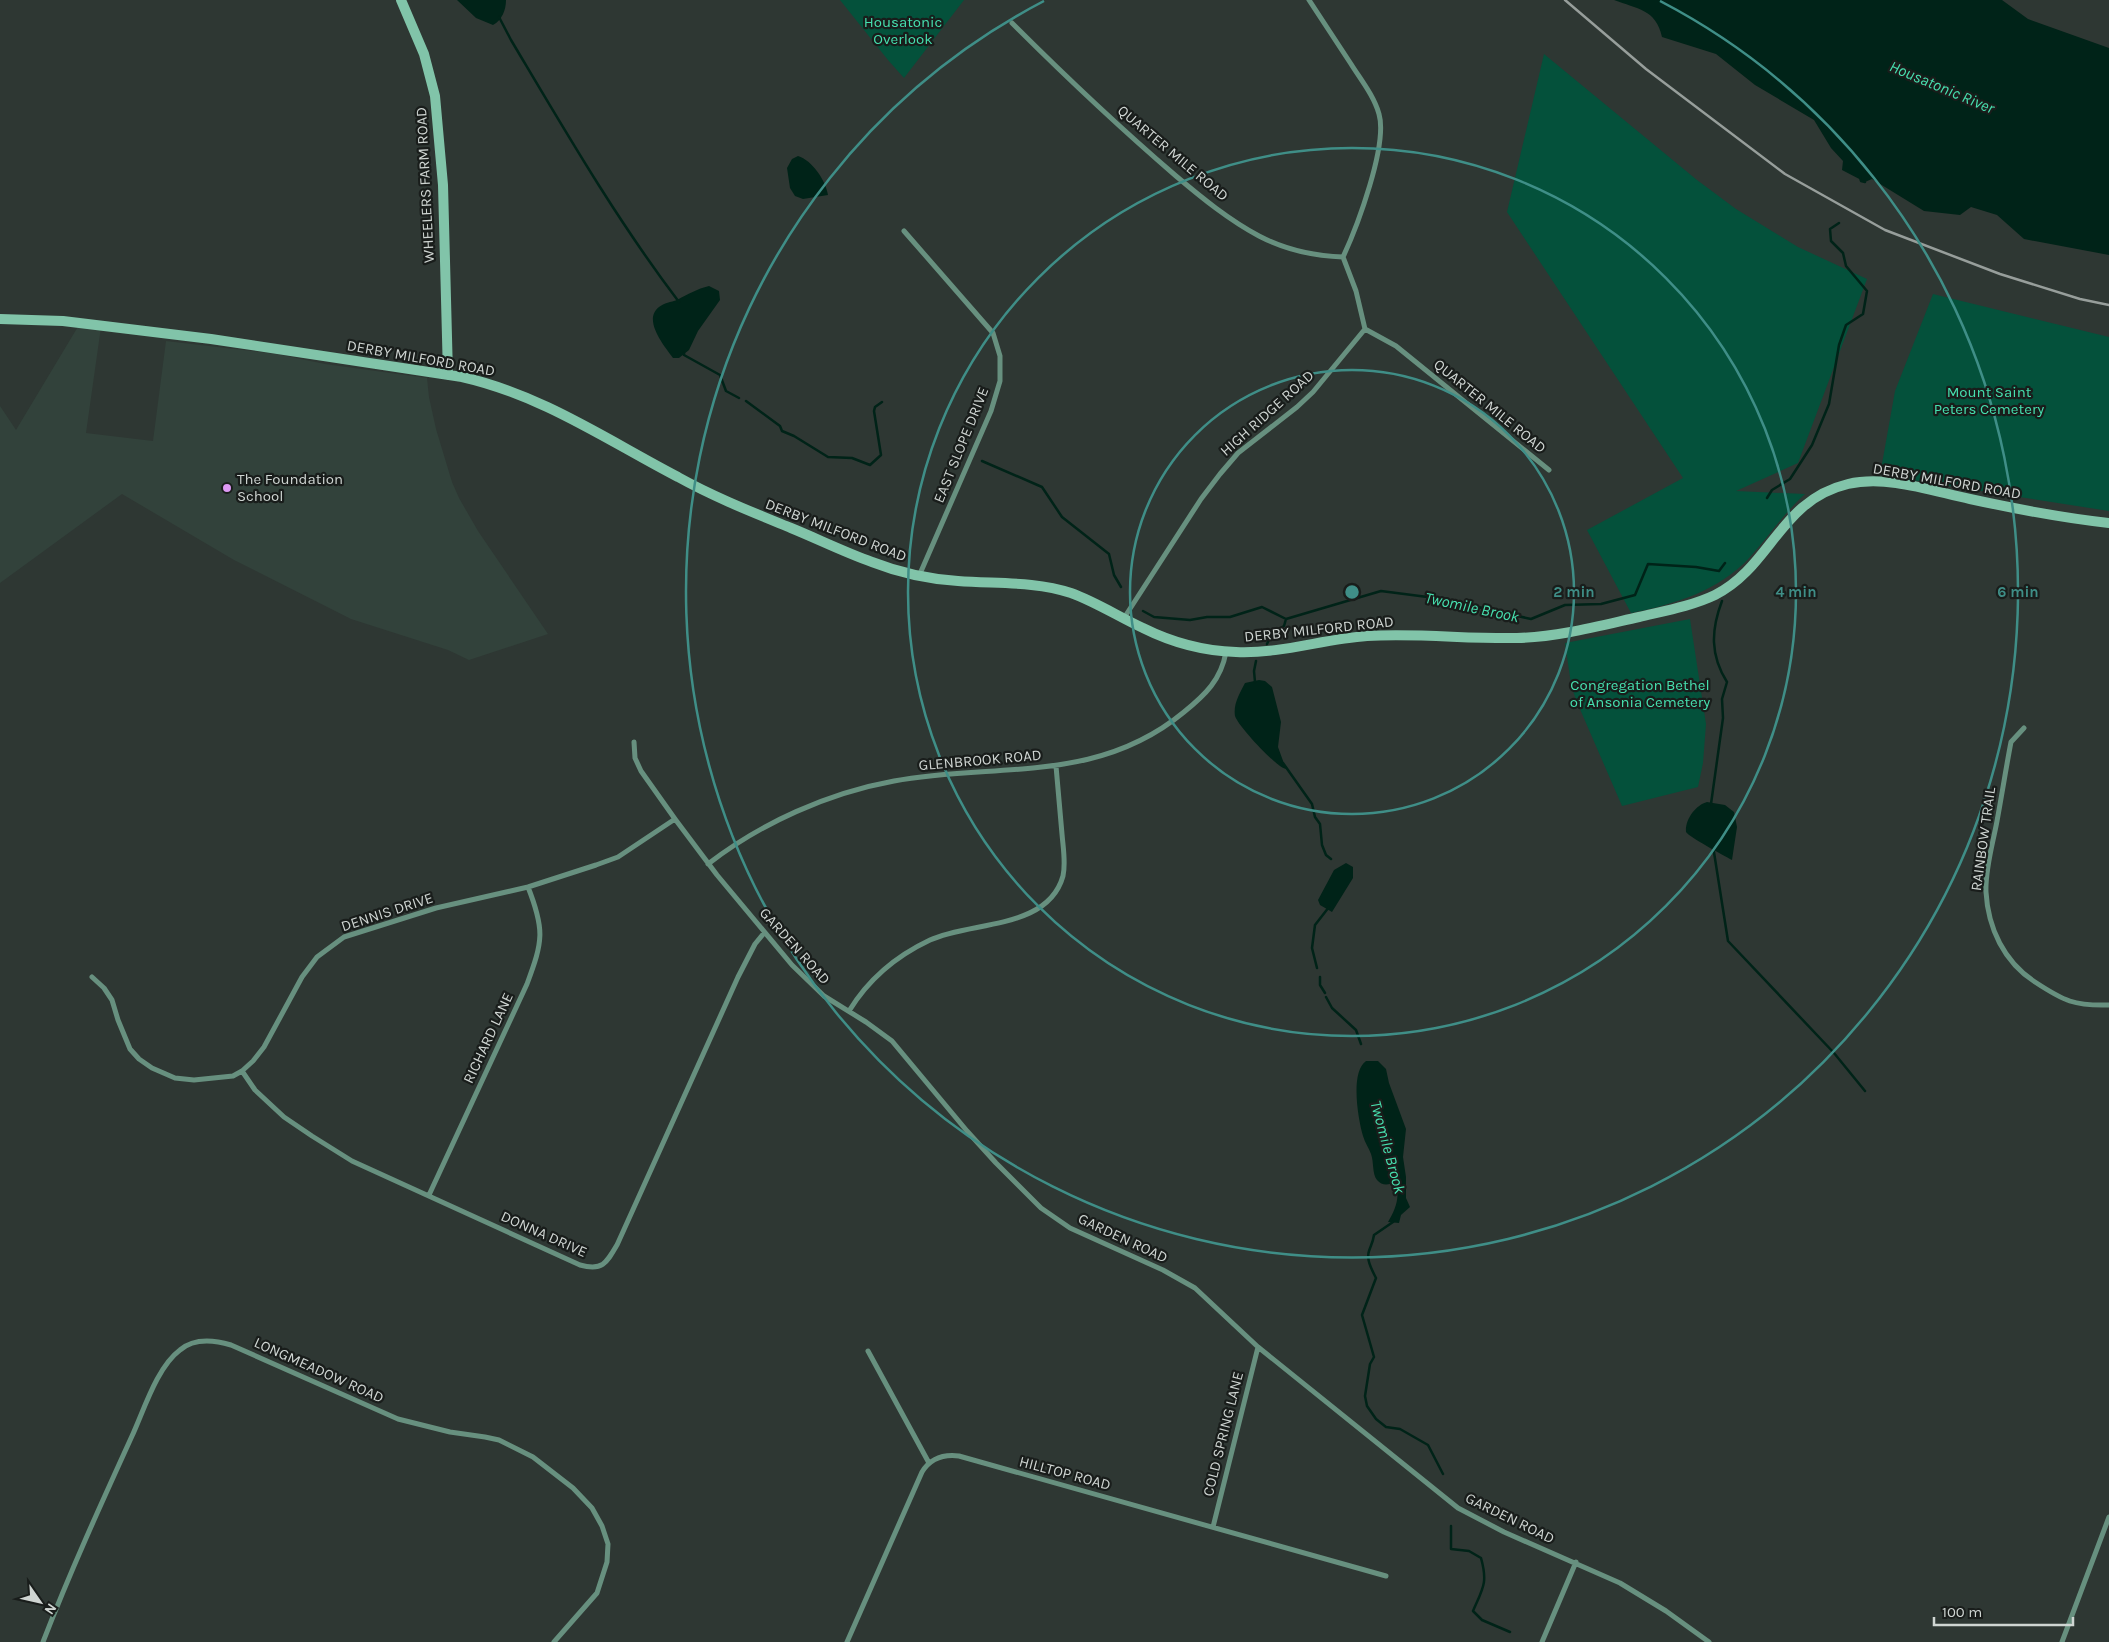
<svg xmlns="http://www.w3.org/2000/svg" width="2109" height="1642" viewBox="0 0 2109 1642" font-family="Karla,sans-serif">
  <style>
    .built { fill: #32423b }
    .green { fill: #04513b }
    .water { fill: #002318 }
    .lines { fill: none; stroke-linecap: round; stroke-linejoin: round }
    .stream { stroke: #002318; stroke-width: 2.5 }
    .street { stroke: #67907f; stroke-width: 5 }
    .secondary { stroke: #81c4a9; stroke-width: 10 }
    .rail { stroke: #979e9b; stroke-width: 2.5 }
    .ring { fill: none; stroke: #3f8e87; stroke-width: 2.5 }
    .poi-dot { fill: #dd99f4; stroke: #191d1b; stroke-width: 2 }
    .labels { text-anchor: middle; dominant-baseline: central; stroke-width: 4.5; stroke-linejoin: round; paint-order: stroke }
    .park-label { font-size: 15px; fill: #46e0af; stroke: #191d1b }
    .street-label { font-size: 15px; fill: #cfd5d2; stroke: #191d1b }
    .poi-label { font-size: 15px; fill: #cfd5d2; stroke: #191d1b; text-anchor: start }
    .water-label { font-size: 16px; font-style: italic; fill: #47e0af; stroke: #191d1b }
    .centre { fill: #3f8e87; stroke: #191d1b; stroke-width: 2.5 }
    .ring-label { font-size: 15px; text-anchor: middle; font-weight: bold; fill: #3f8e87; stroke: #191d1b; stroke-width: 4.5; stroke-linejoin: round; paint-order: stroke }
  </style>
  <rect width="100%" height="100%" fill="#2e3733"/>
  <path class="built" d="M79,325L101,327L86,433L153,441L166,341L277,354L325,364L427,378L429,397L436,429L452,482L459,498L478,531L548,634L469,660L448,650L351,619L234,560L122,494L0,583V406L16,430Z"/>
  <path class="green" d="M840,0H964L904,78L888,60Z
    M1544,54L1697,180L1736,209L1798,247L1867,279L1798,463L1736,491L1805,494C1784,513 1769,536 1750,557C1719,591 1675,604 1631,613L1587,530L1683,478L1507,212Z
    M1933,294L2109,337V511L1880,475L1895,391Z
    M1690,619L1706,724L1703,763L1698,787L1622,806L1576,700L1571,684L1565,643Z"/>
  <path class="water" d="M457,0H506C506,10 502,20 493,25L476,18Z
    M1614,0H2002L2028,19L2109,48V255L2024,239L1997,215L1971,207L1960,215L1924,211L1872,179L1865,182L1842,170L1843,161L1831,148L1814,120L1755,85L1716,54L1662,37C1656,9 1637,9 1614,0Z
    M798,156C812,160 826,181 828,195L803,199L795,196L790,188L787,168L792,159Z
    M709,286L719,291L720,300L698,331L689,350L679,358H673C665,347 642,320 659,307C664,303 671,302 677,300C688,294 697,289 709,286Z
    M1259,680L1265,681L1272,687L1281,722L1278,747L1286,769C1277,768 1238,726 1235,716C1233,704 1240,693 1245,683Z
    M1707,802L1725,805L1734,812L1737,827L1732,860C1723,855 1689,837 1686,832C1685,819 1696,805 1707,802Z
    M1346,863L1353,867V878L1332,912L1320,905L1318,900L1334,870Z
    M1366,1061H1378L1386,1069L1389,1083L1406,1129L1403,1157L1406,1177V1198L1410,1207L1401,1215L1399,1223L1388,1222C1395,1210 1401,1197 1395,1182C1389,1185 1382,1186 1377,1180C1372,1174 1374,1162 1371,1154C1369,1148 1365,1143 1363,1136C1358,1119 1350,1072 1366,1061Z"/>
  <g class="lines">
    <path class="stream" d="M499,17L511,40C564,129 616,219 679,302
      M1860,177L1861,181L1865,182
      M684,353V355L720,375L726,391L739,398
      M746,401L780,426L782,431L794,436L828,457L852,458L870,465L881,455L874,411L875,407L882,402
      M982,461L1042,487L1062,517L1109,554L1114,575L1121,587
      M1767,498L1772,490L1790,479L1812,445L1829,404L1839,345L1846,325L1863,314L1867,291L1846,266L1843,253L1831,241L1830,229L1839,223
      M1143,611L1154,617L1190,620L1207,617H1230L1262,607L1286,619
      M1286,619L1381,591L1443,599L1531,619L1565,605L1601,604L1635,595L1648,564L1696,567L1719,571L1725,563
      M1267,644L1272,633L1284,626L1286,619
      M1255,682L1254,671L1256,661
      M1283,763L1312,804L1315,817L1320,824L1322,845L1326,855L1331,859
      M1711,804L1723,718L1722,699L1727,682C1710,655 1711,630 1722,601
      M1713,846L1728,941L1834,1053L1865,1091
      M1317,968L1312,948L1315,925L1329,907
      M1320,977V985L1325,993
      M1326,997L1332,1008L1356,1030L1361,1044
      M1393,1222L1374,1235C1373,1242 1371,1245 1369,1251C1366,1260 1372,1270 1376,1278L1362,1315L1374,1357L1370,1364L1365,1396L1367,1406L1376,1419L1386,1427L1400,1429L1428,1445L1443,1474
      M1451,1526V1549L1469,1551L1481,1558C1488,1583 1483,1588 1473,1611L1482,1620L1510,1632"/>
    <path class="street" d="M1012,23C1065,76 1119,127 1176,176C1202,198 1229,220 1259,236C1284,249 1315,256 1343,257
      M904,231L993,333L1000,356V381L991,411L919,576
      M1365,329L1396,346L1549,470
      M1124,618L1201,499L1220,474L1238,453L1297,407L1313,392L1365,329L1356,291L1343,257C1357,227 1388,145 1379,114C1374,96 1361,80 1351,64C1337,43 1323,21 1309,0
      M2024,728L2011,742C2006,768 2002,794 1997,821C1993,843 1985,869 1986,892C1988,928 2004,962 2035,982C2064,1001 2074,1006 2109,1005
      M634,742L635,758L641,771L675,819L717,875L792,965L824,996L866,1022L892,1041L967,1131L996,1163L1041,1208L1070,1228L1163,1270L1195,1288L1258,1347L1458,1508L1504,1532L1620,1583L1666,1611L1709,1642
      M708,864C761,823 828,793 894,781C996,762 1096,785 1184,712C1205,695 1221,680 1226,652
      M92,977L104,988L112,1000L118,1020L130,1049L139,1059L152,1068L175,1078L194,1080L233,1076L242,1071L253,1061L264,1047L302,977L317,957L344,937L436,908L528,887L596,865L618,857L675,819
      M849,1011C868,980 896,956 930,940C971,921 1048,930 1063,876C1066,863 1063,847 1062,834C1060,812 1058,789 1056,766
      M242,1071L255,1090L284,1117L312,1136L352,1161L580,1265C602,1271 606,1264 617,1245L738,977L755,944L764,933
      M429,1195L527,984C543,941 545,930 528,887
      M868,1351L929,1463
      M1213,1527L1258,1347
      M43,1642C70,1572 101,1504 132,1436C144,1410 157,1367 180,1350C194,1338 214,1340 231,1345L398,1419L450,1432L485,1437L499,1440L533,1457L573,1488L592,1508L602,1526L608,1544L607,1562L597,1593L554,1642
      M847,1642L922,1472C930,1459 943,1454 959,1456L1386,1576
      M1542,1642L1576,1562
      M2062,1642L2109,1517"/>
    <path class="secondary" d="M401,0L424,54L435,96L443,185L448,375
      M0,319L63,321L211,339L462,377C542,395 607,440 678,477C714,497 752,512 791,528C818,539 844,552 872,562C900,573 928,579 958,581C996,584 1035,581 1071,593C1096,602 1119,617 1143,628C1171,642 1204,651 1236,652C1281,654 1323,639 1367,636C1418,633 1467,639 1517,638C1558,637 1599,626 1639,617C1664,611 1692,606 1715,595C1771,567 1780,500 1848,484C1887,475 1932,491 1970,499C2016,509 2062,518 2109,523"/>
    <path class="rail" d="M1565,0L1646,69L1785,174L1885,230L2000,274L2080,299L2109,305"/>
  </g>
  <g class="ring">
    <circle cx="1352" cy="592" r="222"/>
    <circle cx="1352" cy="592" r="444"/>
    <path d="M1660 1A666 666 0 1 1 1044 1"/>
  </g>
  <circle class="poi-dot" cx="227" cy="488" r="5"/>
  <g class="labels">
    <g class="park-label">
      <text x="903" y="22">Housatonic<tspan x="903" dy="17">Overlook</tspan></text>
      <text x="1989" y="392">Mount Saint<tspan x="1989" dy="17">Peters Cemetery</tspan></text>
      <text x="1640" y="685">Congregation Bethel<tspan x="1640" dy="17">of Ansonia Cemetery</tspan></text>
    </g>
    <g class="street-label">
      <text transform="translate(1173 153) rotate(40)">QUARTER MILE ROAD</text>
      <text transform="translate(425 185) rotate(-93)">WHEELERS FARM ROAD</text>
      <text transform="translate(421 358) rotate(10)">DERBY MILFORD ROAD</text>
      <text transform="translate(1490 406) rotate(39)">QUARTER MILE ROAD</text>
      <text transform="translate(1267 413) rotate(-42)">HIGH RIDGE ROAD</text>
      <text transform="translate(961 445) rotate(-68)">EAST SLOPE DRIVE</text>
      <text transform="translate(1947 481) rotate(10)">DERBY MILFORD ROAD</text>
      <text transform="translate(836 530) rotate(21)">DERBY MILFORD ROAD</text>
      <text transform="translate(1319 629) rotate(-6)">DERBY MILFORD ROAD</text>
      <text transform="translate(980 760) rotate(-5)">GLENBROOK ROAD</text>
      <text transform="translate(1983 839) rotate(-82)">RAINBOW TRAIL</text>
      <text transform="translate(387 912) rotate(-18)">DENNIS DRIVE</text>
      <text transform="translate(795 946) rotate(48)">GARDEN ROAD</text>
      <text transform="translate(488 1038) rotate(-65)">RICHARD LANE</text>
      <text transform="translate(544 1234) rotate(24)">DONNA DRIVE</text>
      <text transform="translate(1123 1238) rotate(25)">GARDEN ROAD</text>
      <text transform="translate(319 1370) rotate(24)">LONGMEADOW ROAD</text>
      <text transform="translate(1223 1434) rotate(-76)">COLD SPRING LANE</text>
      <text transform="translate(1065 1473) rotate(15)">HILLTOP ROAD</text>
      <text transform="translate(1510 1518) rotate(26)">GARDEN ROAD</text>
    </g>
    <g class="poi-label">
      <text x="237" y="479">The Foundation<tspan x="237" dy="17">School</tspan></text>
    </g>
    <g class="water-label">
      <text transform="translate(1942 87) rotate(23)">Housatonic River</text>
      <text transform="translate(1472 607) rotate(12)">Twomile Brook</text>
      <text transform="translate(1388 1147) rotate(75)">Twomile Brook</text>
    </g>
  </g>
  <circle cx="1352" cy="592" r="8" class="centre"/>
  <g class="ring-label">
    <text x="1574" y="597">2 min</text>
    <text x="1796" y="597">4 min</text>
    <text x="2018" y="597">6 min</text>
  </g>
  <g transform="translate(40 1602) rotate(124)" stroke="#191d1b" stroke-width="4" paint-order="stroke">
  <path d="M0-4L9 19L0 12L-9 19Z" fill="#cfd5d2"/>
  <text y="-8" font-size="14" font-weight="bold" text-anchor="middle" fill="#cfd5d2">N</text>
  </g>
  <path d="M1934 1617v8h139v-8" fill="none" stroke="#cfd5d2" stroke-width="2.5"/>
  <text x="1942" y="1617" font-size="15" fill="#cfd5d2" stroke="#191d1b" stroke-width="4" paint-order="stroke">100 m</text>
</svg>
